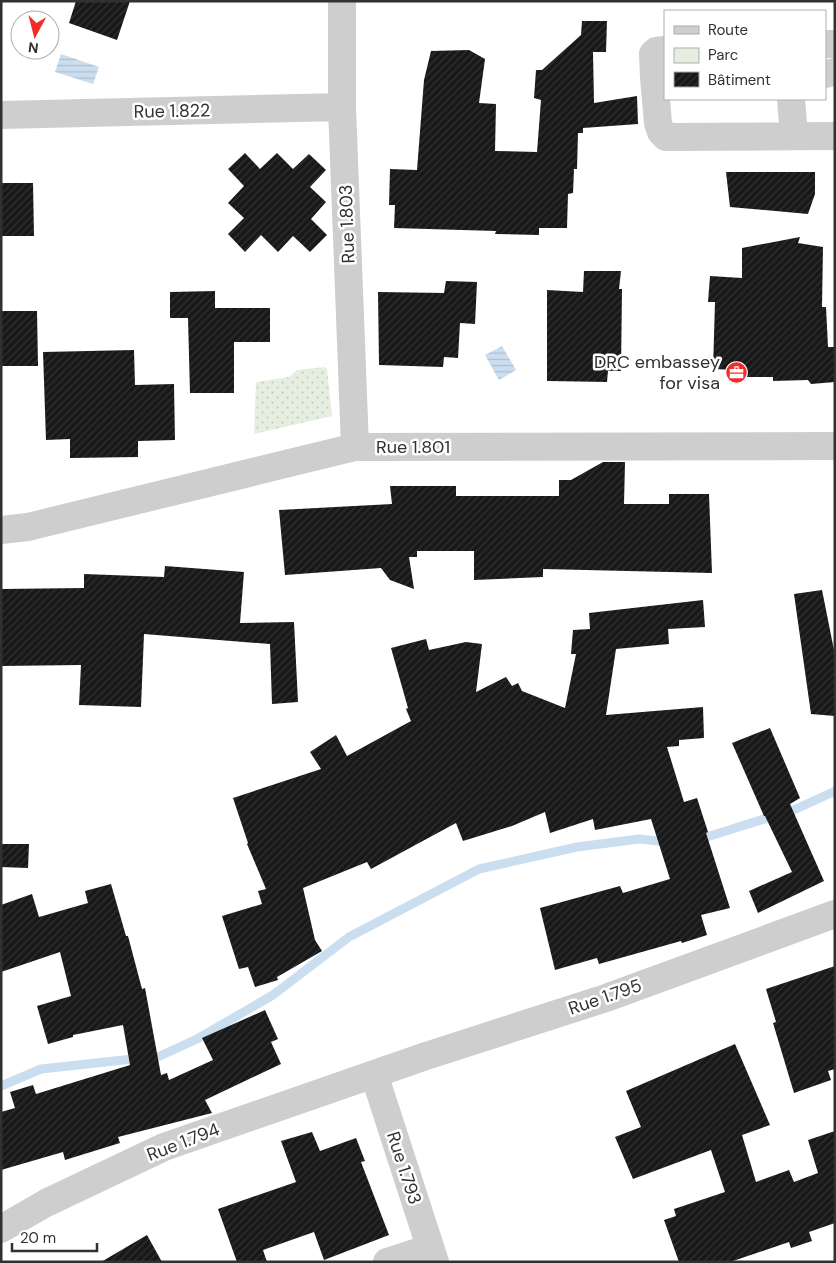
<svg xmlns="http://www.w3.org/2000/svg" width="836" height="1263" viewBox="0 0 836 1263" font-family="'DM Sans',sans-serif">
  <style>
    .green { fill: url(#green-dots) }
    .water { fill: url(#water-rules) }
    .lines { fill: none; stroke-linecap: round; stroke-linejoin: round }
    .stream { stroke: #cadeef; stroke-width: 9 }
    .building { fill: url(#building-hatch) }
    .minor { stroke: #cecece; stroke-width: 28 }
    .labels { text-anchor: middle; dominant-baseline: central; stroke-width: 5; stroke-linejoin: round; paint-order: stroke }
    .street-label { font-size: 18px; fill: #313131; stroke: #fff }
    .poi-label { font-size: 18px; fill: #313131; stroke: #fff; text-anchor: end }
  </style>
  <defs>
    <pattern id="green-dots" width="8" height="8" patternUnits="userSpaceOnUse" patternTransform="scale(1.25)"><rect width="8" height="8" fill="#e6efdf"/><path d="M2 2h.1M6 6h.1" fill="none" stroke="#c6cdc0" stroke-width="1.8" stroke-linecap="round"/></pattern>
    <pattern id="water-rules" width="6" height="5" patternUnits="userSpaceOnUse" patternTransform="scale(1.25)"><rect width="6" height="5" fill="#cadeef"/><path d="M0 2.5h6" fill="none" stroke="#aebfcd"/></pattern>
    <pattern id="building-hatch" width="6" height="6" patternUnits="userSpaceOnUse" patternTransform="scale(1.25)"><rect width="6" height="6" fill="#181818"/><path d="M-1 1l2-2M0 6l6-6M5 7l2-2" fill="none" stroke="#313131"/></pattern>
  </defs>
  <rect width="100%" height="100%" fill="#fff"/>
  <path class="green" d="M325,367L327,369L332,416L254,434L256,382L289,377L297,370Z"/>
  <path class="water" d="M61,54L99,67L93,84L55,72Z
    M502,346L516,370L499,380L485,355Z"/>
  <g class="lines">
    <path class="stream" d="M696,839L710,836L796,809L835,791
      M1,1086L41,1069L160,1056L197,1039L273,995L349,937L479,869L577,847L639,839L668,842"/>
  </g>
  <path class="building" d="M76,1H130L117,40L69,23Z
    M582,21H607L606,52H593L594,103L637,96L638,124L583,128V133H578L577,169H574L573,193L568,194L567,228H539V235L495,234L496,231L394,228L395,205H389L390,169L417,170L424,80L431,51L469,50L485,59L479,103L496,104L495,151L537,152L541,100L534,98L536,70H542L581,35Z
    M245,153L260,169L277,153L293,169L309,154L326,170L310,187L326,202L311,219L327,235L310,252L293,236L278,252L261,235L245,252L228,234L244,218L228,203L244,186L228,169Z
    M726,172H815V194L808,214L730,207Z
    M1,183H33L34,236H1Z
    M800,237L798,243L823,247L822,307H826L828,347H835V382L811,384L808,380L773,381V377H737V370L713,369L715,302H708L710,276L742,278V248Z
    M584,271H621L619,289H622L621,371H608L607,382L547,381V290L583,292Z
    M446,281L477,282L475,324L460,323L458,358L444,357L443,367L379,365L378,292L444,293Z
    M215,291V308H270V342H234V393H190L188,318H170V292Z
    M1,311H37L38,366H1Z
    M134,350L135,385L174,384L175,440L138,441V457L70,458V439L46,440L43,352Z
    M603,462H625L624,504H669V494H709L712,573L543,569V577L474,580V551H417V557H409L414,589L390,580L381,568L285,575L279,510L392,504L390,486H456V496H559V480H571Z
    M165,566L244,572L240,623L294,622L298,702L272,704L270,644L144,634L141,707L79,705L81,665L1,666V589L84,588V574L164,577Z
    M822,590L835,655V716L811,714L794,594Z
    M703,600L705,627L668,629L669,644L616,649L606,715L703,707L704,738L679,740V746L667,747L684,802L697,798L708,832L706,833L730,908L701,915L707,935L682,943L681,941L599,964L597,958L555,970L540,908L620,886L623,893L670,879L651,819L595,830L593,819L550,833L545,812L512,826L463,841L456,823L371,869L367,862L303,888L315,940L322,951L277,977L278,980L255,987L248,967L239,969L222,916L262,904L258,891L266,889L247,844L248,843L233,798L321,769L310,752L336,735L347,756L411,721L406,709L408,708L391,648L426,639L429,650L466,642L482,644L476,692L506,677L512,686L518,683L522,691L565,708L576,654H571L573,630L590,629L589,613Z
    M770,728L800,798L790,804L824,881L758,913L749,891L792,872L765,816H764L732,743Z
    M1,844H29L28,868L1,867Z
    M111,884L126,936H128L142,989L145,988L161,1075L167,1073L169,1080L213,1060L202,1038L265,1010L278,1039L271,1042L281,1064L205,1100L212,1113L118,1137L120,1143L65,1160L63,1152L1,1170V1112L15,1108L10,1092L33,1085L36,1094L130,1065L123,1025L73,1035V1037L48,1044L37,1006L71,996L60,952L1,972V905L32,894L39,917L88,903L85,891Z
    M835,966V1069L828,1071L831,1080L794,1093L773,1023L776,1022L766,989Z
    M735,1044L770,1125L742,1135L756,1182L789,1170L794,1182L818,1173L808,1140L835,1131V1223L809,1232L812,1241L791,1248L789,1242L730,1262H679L664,1220L676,1216L674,1209L725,1192L711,1150L633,1179L615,1137L641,1127L626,1091Z
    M312,1132L320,1151L356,1138L365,1161L361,1162L389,1235L324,1260L314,1232L263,1250L267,1262H237L218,1209L296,1182L281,1141Z
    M147,1235L162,1262H101Z"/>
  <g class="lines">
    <path class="minor" d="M342,1V107L355,447
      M825,44H835
      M665,50L656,51L653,54L654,78L658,123L661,132L666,137L833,136
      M825,74L835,72
      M791,99L794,136
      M1,115L342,107
      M1,530L28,527L355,447L835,446
      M374,1074L435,1262
      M1,1229L46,1203L164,1147L426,1056L606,998L835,914
      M387,1262L430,1248"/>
  </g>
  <defs>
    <symbol id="office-disc" viewBox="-11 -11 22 22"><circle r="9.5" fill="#f22c29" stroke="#fff"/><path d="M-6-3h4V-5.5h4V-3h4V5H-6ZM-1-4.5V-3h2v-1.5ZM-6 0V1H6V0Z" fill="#fff"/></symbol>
  </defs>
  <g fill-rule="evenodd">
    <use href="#office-disc" x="724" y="360" width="25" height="25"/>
  </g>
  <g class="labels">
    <g class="street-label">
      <text transform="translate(172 111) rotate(-1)">Rue 1.822</text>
      <text transform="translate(347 224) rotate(-92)">Rue 1.803</text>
      <text x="413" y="447">Rue 1.801</text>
      <text transform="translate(605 997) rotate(-19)">Rue 1.795</text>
      <text transform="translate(183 1142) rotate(-21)">Rue 1.794</text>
      <text transform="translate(404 1168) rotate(72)">Rue 1.793</text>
    </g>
    <g class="poi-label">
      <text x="720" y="362">DRC embassey<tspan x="720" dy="21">for visa</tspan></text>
    </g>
  </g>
  <rect width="836" height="1263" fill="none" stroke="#313131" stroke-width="5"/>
  <rect x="664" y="10" width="162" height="90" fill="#ffffff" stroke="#adadad"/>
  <rect x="674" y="26" width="25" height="8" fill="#cecece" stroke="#adadad"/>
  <text x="708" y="35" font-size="15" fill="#313131">Route</text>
  <rect x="674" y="48" width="25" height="15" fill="#e6efdf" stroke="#adadad"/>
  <text x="708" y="60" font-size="15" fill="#313131">Parc</text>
  <rect x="674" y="72" width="25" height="15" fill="url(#building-hatch)" stroke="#adadad"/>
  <text x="708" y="85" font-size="15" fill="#313131">Bâtiment</text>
  <g transform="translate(35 35) rotate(187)"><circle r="24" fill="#ffffff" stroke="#adadad"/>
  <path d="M0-4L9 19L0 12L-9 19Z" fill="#f22c29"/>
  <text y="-8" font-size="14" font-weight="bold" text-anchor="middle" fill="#313131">N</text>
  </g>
  <path d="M12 1243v8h85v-8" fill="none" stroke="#313131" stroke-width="2.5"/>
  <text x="20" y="1243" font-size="15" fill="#313131" stroke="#ffffff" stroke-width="4" paint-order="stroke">20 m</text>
</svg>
